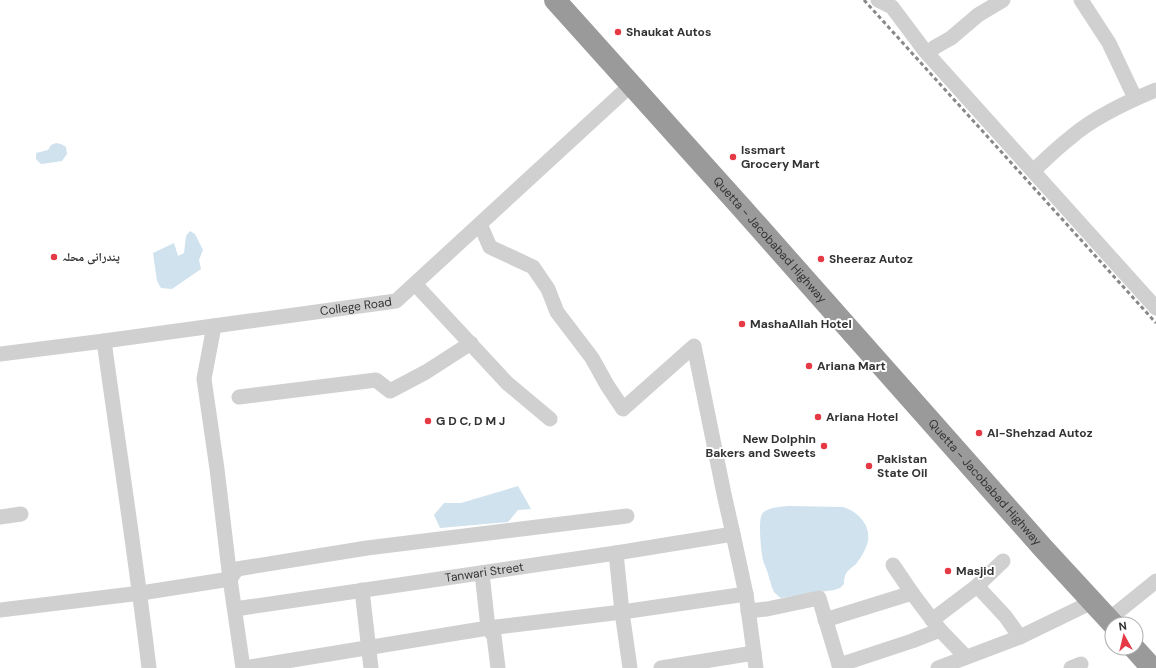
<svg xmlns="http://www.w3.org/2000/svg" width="1156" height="668" viewBox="0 0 1156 668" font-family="'DM Sans','Noto Naskh Arabic',sans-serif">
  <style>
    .water { fill: #cfe2ee }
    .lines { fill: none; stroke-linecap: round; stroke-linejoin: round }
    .minor { stroke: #d0d0d0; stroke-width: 15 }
    .highway { stroke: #9a9a9a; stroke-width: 22 }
    .rail { stroke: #888; stroke-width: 3; stroke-dasharray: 4 3; stroke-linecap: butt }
    .poi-dot { fill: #e63946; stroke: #fff; stroke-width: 1.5 }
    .labels { text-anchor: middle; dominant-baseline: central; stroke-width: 4; stroke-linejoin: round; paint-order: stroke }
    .poi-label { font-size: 12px; font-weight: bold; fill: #333; stroke: #fff; text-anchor: start }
    .street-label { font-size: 12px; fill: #333; stroke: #fff }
  </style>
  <rect width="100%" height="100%" fill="#fff"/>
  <path class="water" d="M56,143L61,144L66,147L67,154L62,161L49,163L41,164L36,159V153L48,150L51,145Z
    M190,231L195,234L203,250L199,260L201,269L172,289L161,288L157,281L153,253L174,243L178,256L184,253L186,236Z
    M518,486L531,509L518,510L508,522L440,528L434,515L444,503H461Z
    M788,506L843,507C852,510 858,514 863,521C874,536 866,551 856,564C853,567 849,569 847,572C844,576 844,580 844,584L840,588L834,590L781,598C778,596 776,594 774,592C771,586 770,580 768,574C767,569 764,565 763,560C761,552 758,520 762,514C767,507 780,507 788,506Z"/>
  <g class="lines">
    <g class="minor">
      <path d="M878,0L892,7L925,51L1156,308"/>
      <path d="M1081,0L1109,43L1135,98"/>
      <path d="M928,53L935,47L951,38L978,15L1003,0"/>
      <path d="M1033,171C1045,160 1057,148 1070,138C1094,117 1127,102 1156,90"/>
      <path d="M480,224L490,247L533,267L548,289L557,312L592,358L607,385L623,409L694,346L724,494L733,534L746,594L756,668"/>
      <path d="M415,284L507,383L550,419"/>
      <path d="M214,326L204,379L217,469L230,579L243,668"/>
      <path d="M104,341C119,450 136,559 149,668"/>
      <path id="s1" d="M0,354L104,341L396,301L631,85"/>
      <path d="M239,397L376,380L390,391L426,372L471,343"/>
      <path d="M0,517L21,514"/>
      <path d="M616,553L622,612L630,668"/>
      <path d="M893,565L912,593L940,630L966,657"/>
      <path d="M482,573L488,628L494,636L498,668"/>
      <path d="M977,586L1005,616L1020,637"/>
      <path d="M362,590L371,668"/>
      <path id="s2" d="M235,609L616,553L733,534"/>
      <path d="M0,610L141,593L230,579L237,569L367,548L627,516"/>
      <path d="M748,611L767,609L819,598L840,668"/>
      <path d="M1109,619L1156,581"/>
      <path d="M825,620L912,593"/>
      <path d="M932,620L977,586L1003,561"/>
      <path d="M839,665L912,641L940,630"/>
      <path d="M244,668L488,628L622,612L746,594"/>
      <path d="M661,668L754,653"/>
      <path d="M938,668L1020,637L1092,602"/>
      <path d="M1071,668L1081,664"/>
    </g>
    <g class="highway">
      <path id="s3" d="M555,0L741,207L1043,548L1113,624"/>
      <path d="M1134,648L1152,668"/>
    </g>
    <path class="rail" d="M864,0L1156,323"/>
  </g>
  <g class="poi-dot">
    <circle cx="618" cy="32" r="4"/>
    <circle cx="733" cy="157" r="4"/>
    <circle cx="54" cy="257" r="4"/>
    <circle cx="821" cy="259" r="4"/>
    <circle cx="742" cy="324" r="4"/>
    <circle cx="809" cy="366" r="4"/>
    <circle cx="818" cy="417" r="4"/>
    <circle cx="428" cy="421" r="4"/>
    <circle cx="979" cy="433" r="4"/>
    <circle cx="824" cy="446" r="4"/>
    <circle cx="869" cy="466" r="4"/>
    <circle cx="948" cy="571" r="4"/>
  </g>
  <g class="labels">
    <g class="poi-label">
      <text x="626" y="32">Shaukat Autos</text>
      <text x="741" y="150">Issmart<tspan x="741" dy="14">Grocery Mart</tspan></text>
      <text x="62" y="257">پندرانی محلہ</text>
      <text x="829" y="259">Sheeraz Autoz</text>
      <text x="750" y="324">MashaAllah Hotel</text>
      <text x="817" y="366">Ariana Mart</text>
      <text x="826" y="417">Ariana Hotel</text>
      <text x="436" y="421">G D C, D M J</text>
      <text x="987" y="433">Al-Shehzad Autoz</text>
      <text x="816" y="439" text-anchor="end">New Dolphin<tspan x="816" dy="14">Bakers and Sweets</tspan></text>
      <text x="877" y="459">Pakistan<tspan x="877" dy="14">State Oil</tspan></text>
      <text x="956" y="571">Masjid</text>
    </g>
    <g class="street-label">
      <text stroke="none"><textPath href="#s3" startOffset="322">Quetta - Jacobabad Highway</textPath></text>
      <text stroke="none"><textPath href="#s1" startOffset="359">College Road</textPath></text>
      <text stroke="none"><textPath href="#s3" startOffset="646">Quetta - Jacobabad Highway</textPath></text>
      <text stroke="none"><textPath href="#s2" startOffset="252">Tanwari Street</textPath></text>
    </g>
  </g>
  <g transform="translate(1124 636) rotate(352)"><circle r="19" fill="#ffffff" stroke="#adadad"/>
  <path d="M0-3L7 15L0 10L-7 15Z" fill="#e63946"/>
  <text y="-6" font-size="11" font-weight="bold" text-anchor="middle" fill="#333333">N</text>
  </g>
</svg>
